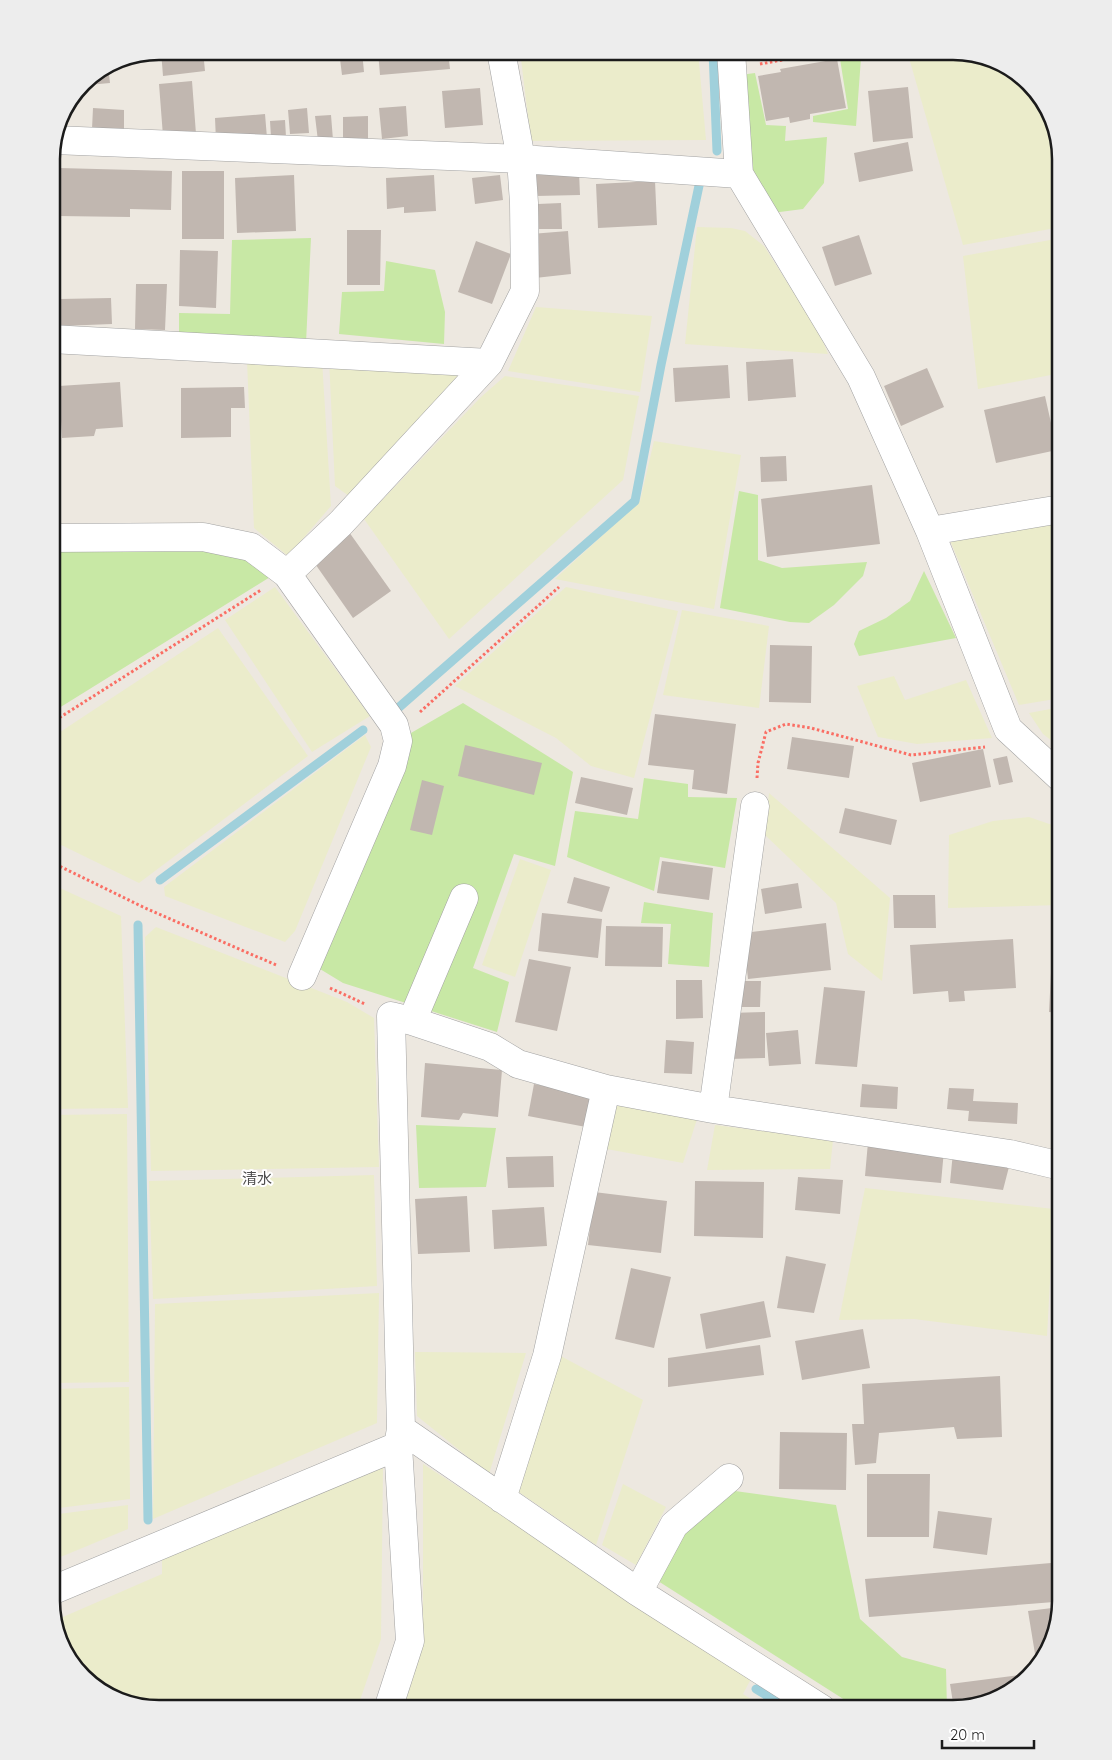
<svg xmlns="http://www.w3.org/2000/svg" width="1112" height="1760" viewBox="0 0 1112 1760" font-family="Quicksand,'Noto Sans JP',sans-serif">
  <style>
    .farmland { fill: #ebeccb }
    .grass { fill: #c8e8a5 }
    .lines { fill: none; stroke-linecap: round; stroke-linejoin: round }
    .stream { stroke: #a0d0db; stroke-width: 9 }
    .building { fill: #c1b7b0 }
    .minor-casing { stroke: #a2a2a2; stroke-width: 29 }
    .path { stroke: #fa6e64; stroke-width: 3; stroke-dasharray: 2.5 2.5; stroke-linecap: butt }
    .minor { stroke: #fff; stroke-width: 28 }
    .labels { text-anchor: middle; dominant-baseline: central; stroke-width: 4; stroke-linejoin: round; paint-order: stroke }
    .neighbourhood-label { font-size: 15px; fill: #4e4e4e; stroke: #fff }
    .rim { fill: none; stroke: #1b1b1b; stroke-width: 2.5 }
  </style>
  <rect width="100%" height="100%" fill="#ede8e0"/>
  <path class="farmland" d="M520,51H698L706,140L531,141Z
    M907,51L960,52L1013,69L1049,111L1061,159V227L963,245Z
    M697,227L731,228L745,231L764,246L820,334L828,354L685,344Z
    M1061,238V373L978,389L963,256Z
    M536,307L652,316L640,392L508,371Z
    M329,359L459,367V382L349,496L335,486Z
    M322,360L331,506L288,556L254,528L247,361Z
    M505,376L639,396L623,480L449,639L364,519L481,397Z
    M654,441L741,455L714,609L555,579L640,501Z
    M1061,519V698L1019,705L949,538Z
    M275,587L370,716L312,752L225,620Z
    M566,587L678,611L634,778L591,766L556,738L455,686Z
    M682,610L769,626L759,708L663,695Z
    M218,628L308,756L139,883L51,840V738Z
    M894,676L905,700L966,680L992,738L917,744L878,737L857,686Z
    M1061,707V748L1043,734L1029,713Z
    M365,735L371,747L295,931L285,942L165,896L164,887Z
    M769,793L890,898L882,981L848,954L836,903L765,835Z
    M1029,817L1061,828V905L948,908L949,835L993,821Z
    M520,859L551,870L515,977L482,965Z
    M51,884L121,916L128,1108L51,1109Z
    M156,927L347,1002L374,1018L379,1167L151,1171L145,937Z
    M612,1103L698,1116L683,1163L601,1148Z
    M127,1114L129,1382L51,1383V1115Z
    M715,1125L833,1140L830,1169L707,1170Z
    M374,1175L377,1286L153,1299L149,1181Z
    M865,1188L1054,1209L1047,1336L914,1319L839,1320Z
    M379,1293L377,1423L153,1519L155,1304Z
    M415,1352L526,1353L489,1474L417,1416Z
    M555,1353L643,1400L596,1545L513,1488Z
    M129,1387L130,1499L51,1509V1389Z
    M423,1464L752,1677L743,1694L767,1709H400L423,1637Z
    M383,1467L381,1639L357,1709H152L99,1691L63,1649L56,1620L162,1574V1558Z
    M623,1484L666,1507L636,1565L602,1545Z
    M128,1505V1529L51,1561V1515Z"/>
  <path class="grass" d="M861,58L856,126L813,122V116L848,109L840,59Z
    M755,73L766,125L786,126L785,141L827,137L824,183L803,209L772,213L745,172L740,75Z
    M311,238L306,343L179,334V313L230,314L232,240Z
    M386,261L435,270L445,312L444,344L339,334L342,292L384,291Z
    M739,491L758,495V560L782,568L867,562L863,576L834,605L809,623L790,622L720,608Z
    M201,543L248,553L275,574L51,713V546Z
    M924,571L956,638L859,656L854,644L859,631L886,618L910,601Z
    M463,703L573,772L555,866L514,854L473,968L509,982L497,1032L343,983L320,969L351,889L404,737Z
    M644,778L688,784V797L737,798L725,868L660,857L654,891L567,857L575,811L638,819Z
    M644,902L713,913L709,967L668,964L671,924L641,923Z
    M416,1125L496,1128L486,1187L419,1188Z
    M735,1491L836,1505L860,1619L902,1657L946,1669L947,1709H859L658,1581L687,1528Z"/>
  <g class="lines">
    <path class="stream" d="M713,51L717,151
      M397,709L635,501L661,365L700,181
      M160,880L363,730
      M138,925L148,1520
      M756,1689L789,1709"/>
  </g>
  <path class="building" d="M161,51H203L205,71L163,76Z
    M339,51H362L364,72L342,75Z
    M378,51H448L450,69L380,75Z
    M837,59L846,108L810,114V119L790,123L789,117L766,121L758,76L781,72L780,69Z
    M108,66L110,83L88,85V80Z
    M192,81L196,134L163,136L159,84Z
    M908,87L913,138L873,142L868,91Z
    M480,88L483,125L445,128L442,91Z
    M406,106L408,136L382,139L379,108Z
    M93,108L124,110V131L92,129Z
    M307,108L309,133L290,134L288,110Z
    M265,114L267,138L216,141L215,118Z
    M331,115L333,140L318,141L315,116Z
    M368,116V146L343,147V117Z
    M285,120L286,137H271L270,121Z
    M908,142L913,171L859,182L854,153Z
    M59,168L172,171L171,210L130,209V217L58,216Z
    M182,171H224V239H182Z
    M579,172L580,195L536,196L535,173Z
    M294,175L296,231L237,233L235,178Z
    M434,175L436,211L404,213V207L387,209L386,178Z
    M500,175L503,200L475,204L472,178Z
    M655,181L657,225L598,228L596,184Z
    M561,203L562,229H539L538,204Z
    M347,230H381L380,285H347Z
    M568,231L571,274L535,278L531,234Z
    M859,235L872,274L835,286L822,247Z
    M476,241L511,254L492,304L458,292Z
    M180,250L218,251L216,308L179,306Z
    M136,284H167L165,330L135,329Z
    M111,298L112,324L61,326L60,299Z
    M793,359L796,397L748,401L746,362Z
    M728,365L730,398L675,402L673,368Z
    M927,368L944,407L901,426L884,386Z
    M120,382L123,427L96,429L94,436L62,438L59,386Z
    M244,387L245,408H231V437L181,438V388Z
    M1045,396L1057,450L996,463L984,410Z
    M786,456L787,481L761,482L760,457Z
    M872,485L880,544L767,557L761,499Z
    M349,532L391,591L353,618L311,558Z
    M770,645L812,646L811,703L769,702Z
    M655,714L736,724L727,794L692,789L694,770L648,765Z
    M792,737L854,746L849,778L787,769Z
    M465,745L542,763L534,795L458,776Z
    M983,749L991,787L920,802L912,763Z
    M1007,756L1013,782L999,785L993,759Z
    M581,777L633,788L627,815L575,803Z
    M422,780L444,786L432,835L410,830Z
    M845,808L897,820L891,845L839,833Z
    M662,861L713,868L709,900L657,893Z
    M574,877L610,887L602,912L567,903Z
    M798,883L802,908L765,914L761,889Z
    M893,895H935L936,928H894Z
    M542,913L602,919L598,958L538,951Z
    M826,923L831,970L748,979L743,933Z
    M606,926L663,927L662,967L605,966Z
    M1013,939L1016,988L964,991L965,1001L949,1002L948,991L913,994L910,945Z
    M529,959L571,967L557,1031L515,1022Z
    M1051,973H1061V1013L1049,1012Z
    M676,980H702L703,1018L676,1019Z
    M735,981H761L760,1007H734Z
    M824,987L865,991L857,1067L815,1064Z
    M765,1012V1058L729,1059V1013Z
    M798,1030L801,1064L769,1066L766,1033Z
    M666,1040L694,1042L692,1074L664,1073Z
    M425,1063L502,1070L498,1117L463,1113L459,1120L421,1117Z
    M534,1084L592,1095L586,1127L528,1116Z
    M862,1084L898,1087L897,1109L860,1107Z
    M949,1088L974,1089L973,1101L1018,1103L1017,1124L968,1121L969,1111L947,1109Z
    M868,1142L944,1150L941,1183L865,1176Z
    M953,1152L1010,1163L1003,1190L950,1183Z
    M553,1156L554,1187L508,1188L506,1157Z
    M798,1177L843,1180L840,1214L795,1210Z
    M695,1181L764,1182L763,1238L694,1236Z
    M594,1192L667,1201L661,1253L588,1245Z
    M467,1196L470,1252L418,1254L415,1199Z
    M544,1207L547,1246L494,1249L492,1210Z
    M786,1256L826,1264L814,1313L777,1308Z
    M631,1268L671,1277L654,1348L615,1339Z
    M764,1301L771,1337L706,1349L700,1314Z
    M863,1329L870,1368L802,1380L795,1341Z
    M760,1345L764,1375L668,1387V1358Z
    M1000,1376L1002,1437L957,1439L954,1427L879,1433L876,1463L855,1465L852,1424H864L862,1384Z
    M1058,1431H1061V1461H1059Z
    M780,1432L847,1433L846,1490L779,1489Z
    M867,1474H930L929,1537H867Z
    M938,1511L992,1518L987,1555L933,1548Z
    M1051,1563L1054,1602L869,1617L865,1579Z
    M1052,1608L1054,1622L1045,1653L1035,1654L1028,1611Z
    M1028,1674L1001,1697L954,1709L950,1684Z"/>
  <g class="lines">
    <defs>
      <path id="minor" d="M731,51L739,174L861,377L930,531L1008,729L1061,778
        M54,140L521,159L739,174
        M51,339L489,363
        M930,531L1061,509
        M51,538L203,537L251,547L287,574L394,725L398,741L392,766L302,976
        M287,574L341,523L489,363L525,291L524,203L521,159L501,51
        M412,1021L464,898
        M713,1109L755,806
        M401,1429L638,1592L822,1709
        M502,1499L547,1356L606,1089
        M51,1591L398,1446
        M638,1592L674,1525L729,1478
        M388,1709L410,1641L398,1446L401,1429L391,1016L412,1021L490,1047L518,1064L606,1089L713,1109L1010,1154L1061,1166"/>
    </defs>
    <use href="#minor" class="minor-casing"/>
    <path class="path" d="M760,64L832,51
      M420,712L559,587
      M51,723L261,590
      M757,778L758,763L766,732L786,724L811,728L911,755L985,747
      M51,862L143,907L276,965
      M330,988L365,1004"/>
    <use href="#minor" class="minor"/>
  </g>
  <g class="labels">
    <g class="neighbourhood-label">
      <text x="257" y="1178">清水</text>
    </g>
  </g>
  <path d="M0 0H1112V1760H0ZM159 60H953A99 99 0 0 1 1052 159V1601A99 99 0 0 1 953 1700H159A99 99 0 0 1 60 1601V159A99 99 0 0 1 159 60Z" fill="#ededed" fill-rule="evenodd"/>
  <path class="rim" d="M159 60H953A99 99 0 0 1 1052 159V1601A99 99 0 0 1 953 1700H159A99 99 0 0 1 60 1601V159A99 99 0 0 1 159 60Z"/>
  <path d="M942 1740v8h92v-8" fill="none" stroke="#1b1b1b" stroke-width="2.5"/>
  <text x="950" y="1740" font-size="15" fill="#1b1b1b" stroke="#ffffff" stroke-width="4" paint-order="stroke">20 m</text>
</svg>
